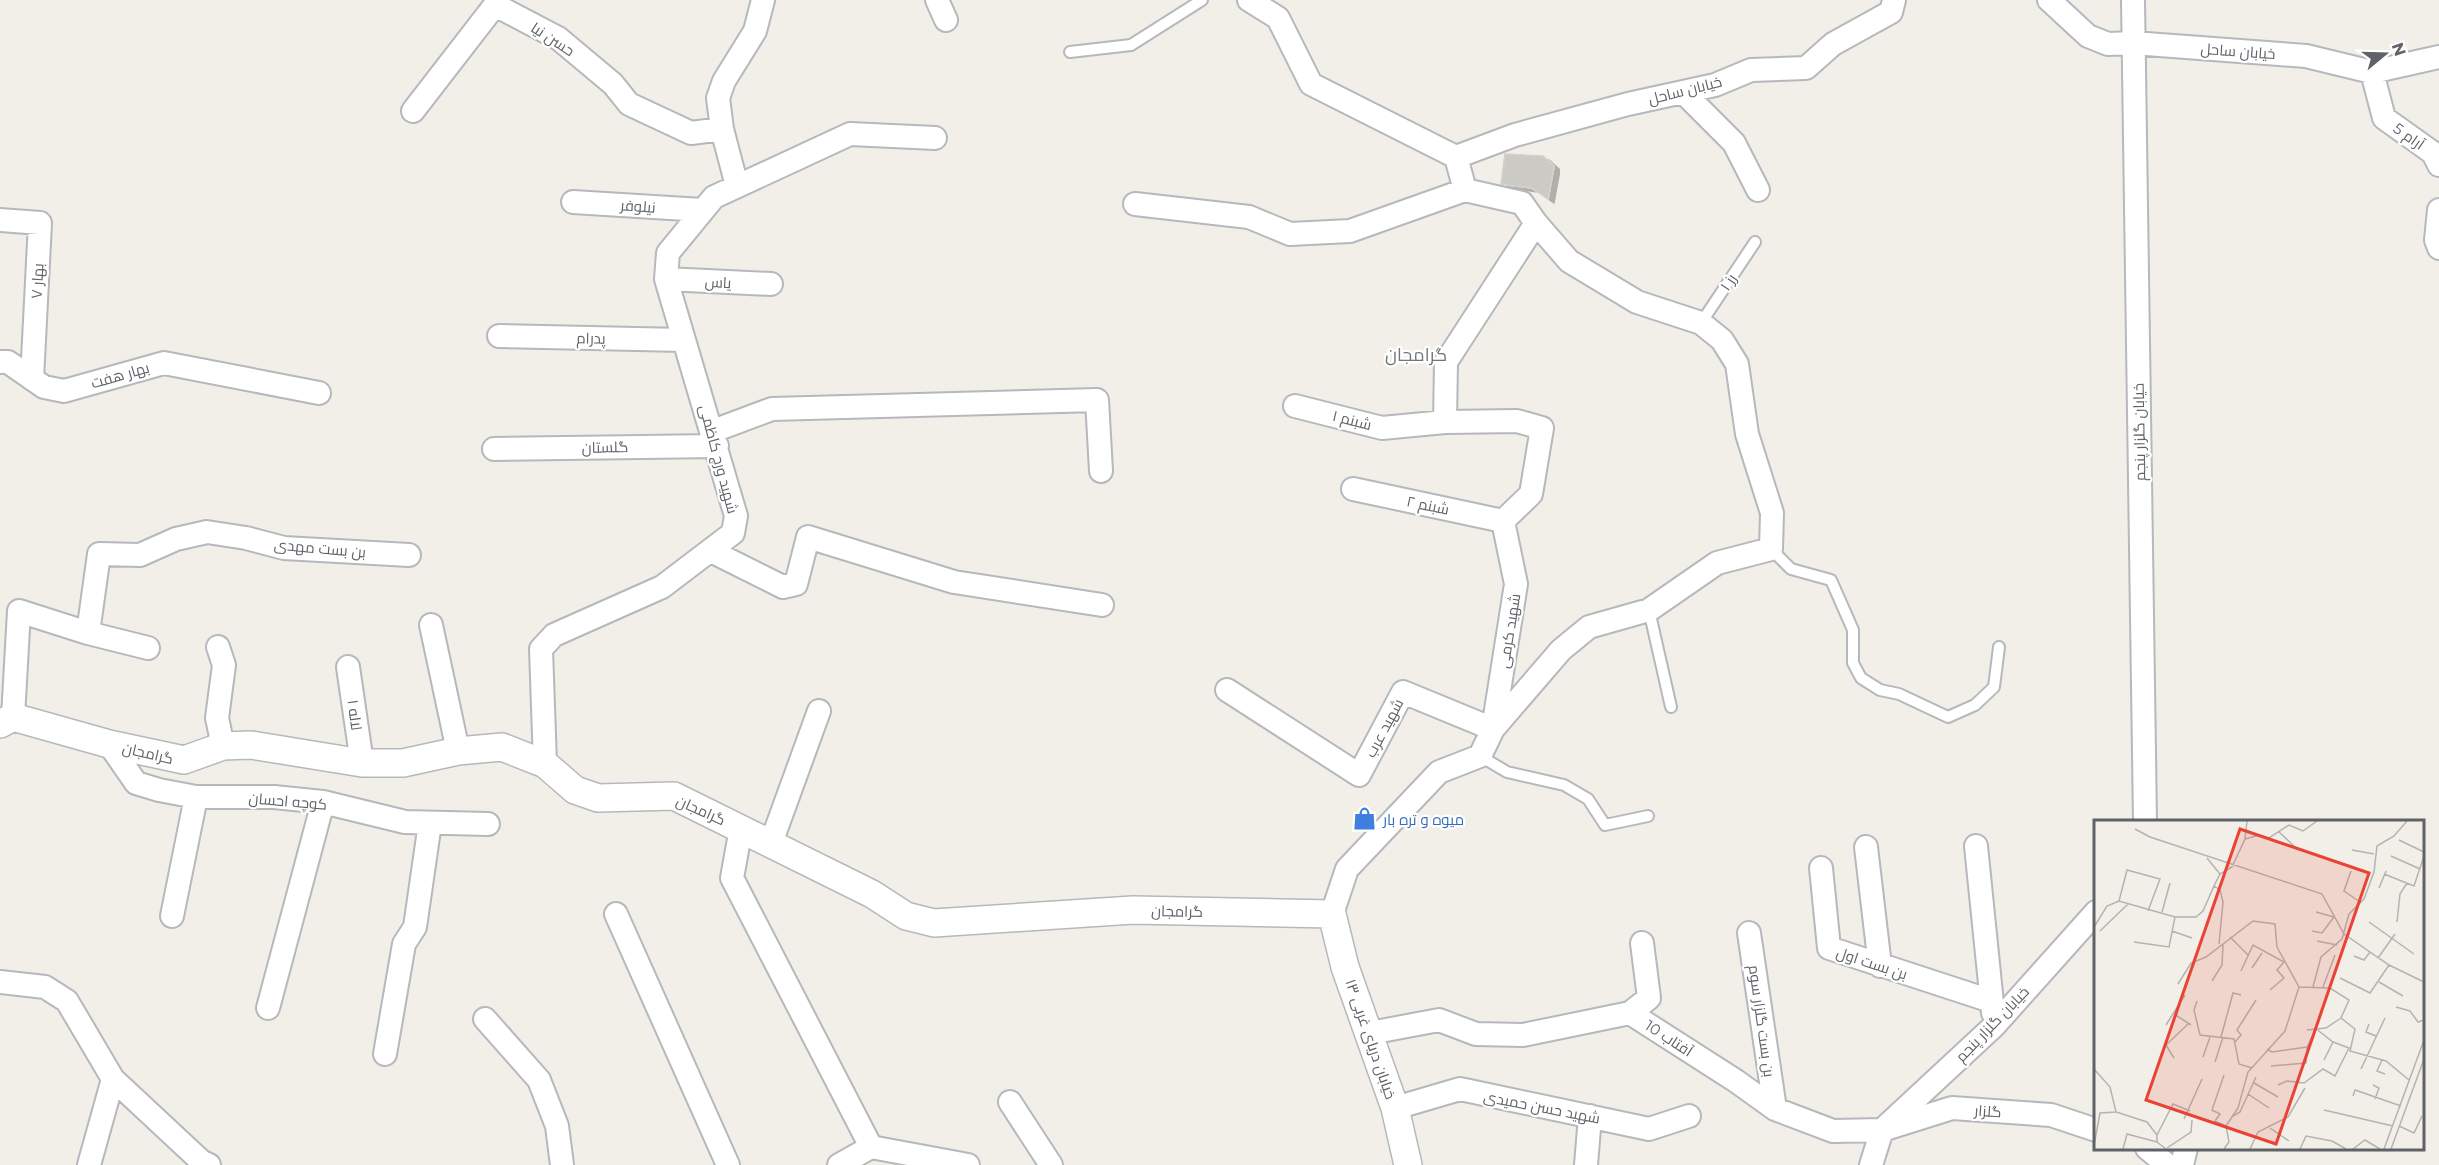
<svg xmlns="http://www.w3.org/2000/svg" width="2439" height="1165" viewBox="0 0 2439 1165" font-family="Montserrat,Cairo,sans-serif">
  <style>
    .building { fill: #cccac5; stroke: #d6d1c6; stroke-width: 1.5; filter: url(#shadow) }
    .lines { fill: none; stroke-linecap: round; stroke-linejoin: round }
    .service-casing { stroke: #b5b8bc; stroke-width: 14 }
    .minor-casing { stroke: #b5b8bc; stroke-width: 26 }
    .tertiary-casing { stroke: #b5b8bc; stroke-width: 30 }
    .service { stroke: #fff; stroke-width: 10 }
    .minor { stroke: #fff; stroke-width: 22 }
    .tertiary { stroke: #fff; stroke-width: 27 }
    .labels { text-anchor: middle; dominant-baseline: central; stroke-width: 4.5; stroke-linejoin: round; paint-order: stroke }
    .street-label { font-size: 15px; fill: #5f6368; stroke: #fff }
    .shop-label { font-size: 15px; fill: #366cbe; stroke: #fff; text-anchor: start }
    .quarter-label { font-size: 18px; fill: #70757a; stroke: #fff }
    .inset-road { fill: none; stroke: #b3b3b1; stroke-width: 1.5 }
    .view { fill: #ea4335; fill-opacity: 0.15; stroke: #ea4335; stroke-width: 3 }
    .inset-edge { fill: none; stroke: #5f6368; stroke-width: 3 }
  </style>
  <defs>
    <filter id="shadow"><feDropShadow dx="6" dy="4" stdDeviation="0" flood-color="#0004"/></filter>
  </defs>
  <rect width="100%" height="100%" fill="#f1efe8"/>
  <path class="building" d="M1505,154L1543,156L1554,166L1548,199L1532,188L1501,184Z"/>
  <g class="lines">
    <defs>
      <path id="service" d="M1070,52L1131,45L1202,0
        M1701,323L1755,242
        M1771,549L1791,569L1831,580L1853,630V663L1861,678L1880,690L1899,694L1948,717L1975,705L1994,687L1999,647
        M1649,610L1671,707
        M1480,756L1507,772L1564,785L1588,799L1605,825L1648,816"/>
      <path id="minor" d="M937,0L946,20
        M1249,0L1278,18L1311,84L1456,157L1465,190L1522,203L1536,223L1569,261L1637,302L1701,323L1722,340L1737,364L1747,434L1772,513L1771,549L1717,563L1649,610L1589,627L1561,650L1493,729L1480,756L1439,772L1347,869L1332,914
        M2049,0L2088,36L2108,44L2133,43L2306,56L2372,72L2439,57
        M2133,0L2145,822
        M2372,72L2384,118L2433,153L2439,165
        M1683,92L1734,143L1758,190
        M413,111L495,5L558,38L613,84L629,104L691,133L722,129
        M1456,157L1515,135L1628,104L1715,85L1751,70L1806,68L1833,44L1891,12L1894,0
        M737,186L722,129L718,98L724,81L755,31L763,0
        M573,202L702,210
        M1135,204L1249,217L1290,234L1350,231L1465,190
        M2439,210L2436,240L2439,248
        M0,220L40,223L32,379
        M666,279L771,284
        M499,336L683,340
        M0,362H8L44,387L64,391L164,363L319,393
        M1445,422L1446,362L1536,223
        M713,431L772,409L1097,400L1101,471
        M494,449L717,446
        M1353,489L1503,521
        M711,551L783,587L796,584L808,537L954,582L1102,605
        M431,625L458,751
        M88,633L148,648
        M218,647L224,665L217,718L223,746
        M348,667L362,763
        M1227,690L1359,775L1403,692L1493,729L1516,584L1503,521L1531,494L1542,428L1517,421L1445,422L1382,428L1295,406
        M13,717L19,611L88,633L99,554L140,555L176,539L207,532L246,538L284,548L409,555
        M109,744L136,783L159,790L196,797H274L323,802L405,822L488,824
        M545,764L541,649L554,635L662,587L733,533L736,516L666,279L668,253L714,197L850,134L935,138
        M741,828L732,878L871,1147L968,1165
        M771,843L819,711
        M1976,846L1993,1013
        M1866,847L1880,966
        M1821,868L1829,948L1991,1001
        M616,914L728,1165
        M172,916L196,797
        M1749,933L1775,1109
        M0,982L45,987L67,1001L113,1079L201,1161L209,1165
        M268,1008L323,802
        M1630,1013L1649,998L1642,943
        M485,1019L539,1080L557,1126L562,1165
        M1370,1033L1439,1020L1476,1034L1523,1035L1630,1013L1736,1081L1775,1109L1833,1131L1882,1130L1952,1108L2051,1115L2096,1130
        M385,1054L404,944L415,927L430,823
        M1010,1102L1051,1165
        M1395,1108L1460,1089L1649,1129L1689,1116
        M2147,1148L2167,1165
        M89,1165L113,1079
        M839,1165L871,1147
        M1586,1165L1590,1116
        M1871,1165L1882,1130L1994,1026L2096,912
        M2182,1165L2186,1148"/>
      <path id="tertiary" d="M0,724L13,717L109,744L184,760L223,746L251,745L362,763H403L458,751L502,747L545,764L575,790L598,798L674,796L872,894L906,916L934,923L1133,910L1332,914L1345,967L1395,1108L1408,1165"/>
    </defs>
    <use href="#service" class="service-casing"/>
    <use href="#minor" class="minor-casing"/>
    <use href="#tertiary" class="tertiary-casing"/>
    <use href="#service" class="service"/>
    <use href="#minor" class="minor"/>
    <use href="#tertiary" class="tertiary"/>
  </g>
  <defs>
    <symbol id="shop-bare" viewBox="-9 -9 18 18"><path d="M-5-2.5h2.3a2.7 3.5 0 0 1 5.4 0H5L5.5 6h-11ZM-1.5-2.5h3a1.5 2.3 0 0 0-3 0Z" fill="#3f7fe0" stroke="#fff" stroke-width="2.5" paint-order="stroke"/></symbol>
  </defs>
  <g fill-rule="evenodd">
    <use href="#shop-bare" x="1348" y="802" width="33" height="33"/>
  </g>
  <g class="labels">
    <g class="street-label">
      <text transform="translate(553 39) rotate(33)">حسن نیا</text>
      <text transform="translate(2238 51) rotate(4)">خیابان ساحل</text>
      <text transform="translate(1685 90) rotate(-14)">خیابان ساحل</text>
      <text transform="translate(2409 136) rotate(35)">آرام 5</text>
      <text transform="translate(638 206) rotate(4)">نیلوفر</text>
      <text transform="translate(37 281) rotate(-87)">بهار ۷</text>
      <text transform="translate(718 282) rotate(3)">یاس</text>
      <text transform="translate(1728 282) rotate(-56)">رز ۱</text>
      <text transform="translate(591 338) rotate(1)">پدرام</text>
      <text transform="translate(120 375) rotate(-16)">بهار هفت</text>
      <text transform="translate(1352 420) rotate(14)">شبنم ۱</text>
      <text transform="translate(2139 432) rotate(-91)">خیابان گلزار پنجم</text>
      <text transform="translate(605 447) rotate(-1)">گلستان</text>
      <text transform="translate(719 459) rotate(75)">شهید ورچ کاظمی</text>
      <text transform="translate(1428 505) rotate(12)">شبنم ۲</text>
      <text transform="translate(320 548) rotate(5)">بن بست مهدی</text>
      <text transform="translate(1509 631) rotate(-81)">شهید کرمی</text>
      <text transform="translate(355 715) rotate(82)">لاله ۱</text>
      <text transform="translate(1384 728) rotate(-62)">شهید عرب</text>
      <text transform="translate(148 753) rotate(13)">گرامجان</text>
      <text transform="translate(288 801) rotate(5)">کوچه احسان</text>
      <text transform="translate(701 810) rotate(24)">گرامجان</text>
      <text transform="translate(1177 911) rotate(1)">گرامجان</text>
      <text transform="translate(1872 963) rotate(18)">بن بست اول</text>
      <text transform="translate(1762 1021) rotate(82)">بن بست گلزار سوم</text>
      <text transform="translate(1992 1024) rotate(-46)">خیابان گلزار پنجم</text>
      <text transform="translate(1669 1038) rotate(33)">آفتاب 10</text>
      <text transform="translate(1371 1039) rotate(71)">خیابان دریای غربی ۱۳</text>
      <text transform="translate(1542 1107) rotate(11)">شهید حسن حمیدی</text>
      <text transform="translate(1988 1111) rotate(4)">گلزار</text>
    </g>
    <g class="shop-label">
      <text x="1383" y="819">میوه و تره بار</text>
    </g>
    <g class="quarter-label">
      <text x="1416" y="355">گرامجان</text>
    </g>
  </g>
  <g transform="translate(2094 820)">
    <rect width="330" height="330" fill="#f1efe8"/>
    <path class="inset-road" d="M41,9L56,17L228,74L250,114L295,145L330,162M185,12L200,26M151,19L165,15L175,18L195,5L209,11L223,1M305,20L330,32M258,30L280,34M297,36L326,49M113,38L126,54M257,51L250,71L266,82M290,54L320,66L330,36M285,68L292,51M25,81L33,50L66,59L54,91M68,92L76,63M222,92L240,97M275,102L320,134M303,102L306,74L313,63M0,107L13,86L25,81L81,97H102L109,91L120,66M6,111L34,84M78,111L98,118M218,111L228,113L240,97M136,117L154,135M223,121L243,125M40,122L75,127L81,97M125,124L129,82L126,70L120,66L126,54L138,47L151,19L153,1M260,136L270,140L276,132M284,138L301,114M158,148L168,133M147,151L159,125L190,142L183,150L190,158L176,170M246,158L276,173L295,145M118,161L128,145L129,124M285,162L309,176M84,164L97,143L112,137L159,101L181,104L183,127L205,167M205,167L236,168L255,180L247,198L261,209L256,231L292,241L315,260M219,167L227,137L248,119L255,94L270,79L280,52L283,26L300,16L313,1M229,167L241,135M103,181L100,190L106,215L140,219L145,244L158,248M302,187L316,191L324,202L330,200M80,194L97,205M275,204L272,212L282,216M72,205L91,175M213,210L232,208L247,198M127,217L139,173L147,175M141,222L147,215L143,210L162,180M173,229L178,232L213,227L219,215M109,237L116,217M80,238L72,225L94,204M230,240L239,222M288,240L283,251L291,254M121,242L129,217M177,246L212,243L213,227M0,249L16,267L22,292L53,302L63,315V322L72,329M267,249L291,198M130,255L118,290L126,294L121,301L132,306M160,263L184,277M184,265L193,261L210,263L229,249L241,256L255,228L239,222L221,208M279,265L285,268L281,279M154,274L175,288M259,276L261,270L307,286M230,290L299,306M139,296L146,292L162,257M90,299L108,259M305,306L320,313L328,296M176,308L195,321M63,315L79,284L96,291M0,325L6,293L22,292M73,328L97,312L98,300M29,329L33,314L63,322M130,329L135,322L132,306L144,288L154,252L191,211L205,167M156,329L164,312L194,297L211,268M206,329L212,316L238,321L252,329M259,329L271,320L286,329M290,329L330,220M297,329L330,239"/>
    <path class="view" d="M146,9L275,53L182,324L52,280Z"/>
    <rect width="330" height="330" class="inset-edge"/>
  </g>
  <g transform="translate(2385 54) rotate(71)" stroke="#ffffff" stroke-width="4.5" paint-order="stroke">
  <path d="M0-4.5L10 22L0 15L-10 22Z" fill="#5f6368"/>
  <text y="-9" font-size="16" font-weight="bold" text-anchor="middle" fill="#5f6368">N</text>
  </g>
</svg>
